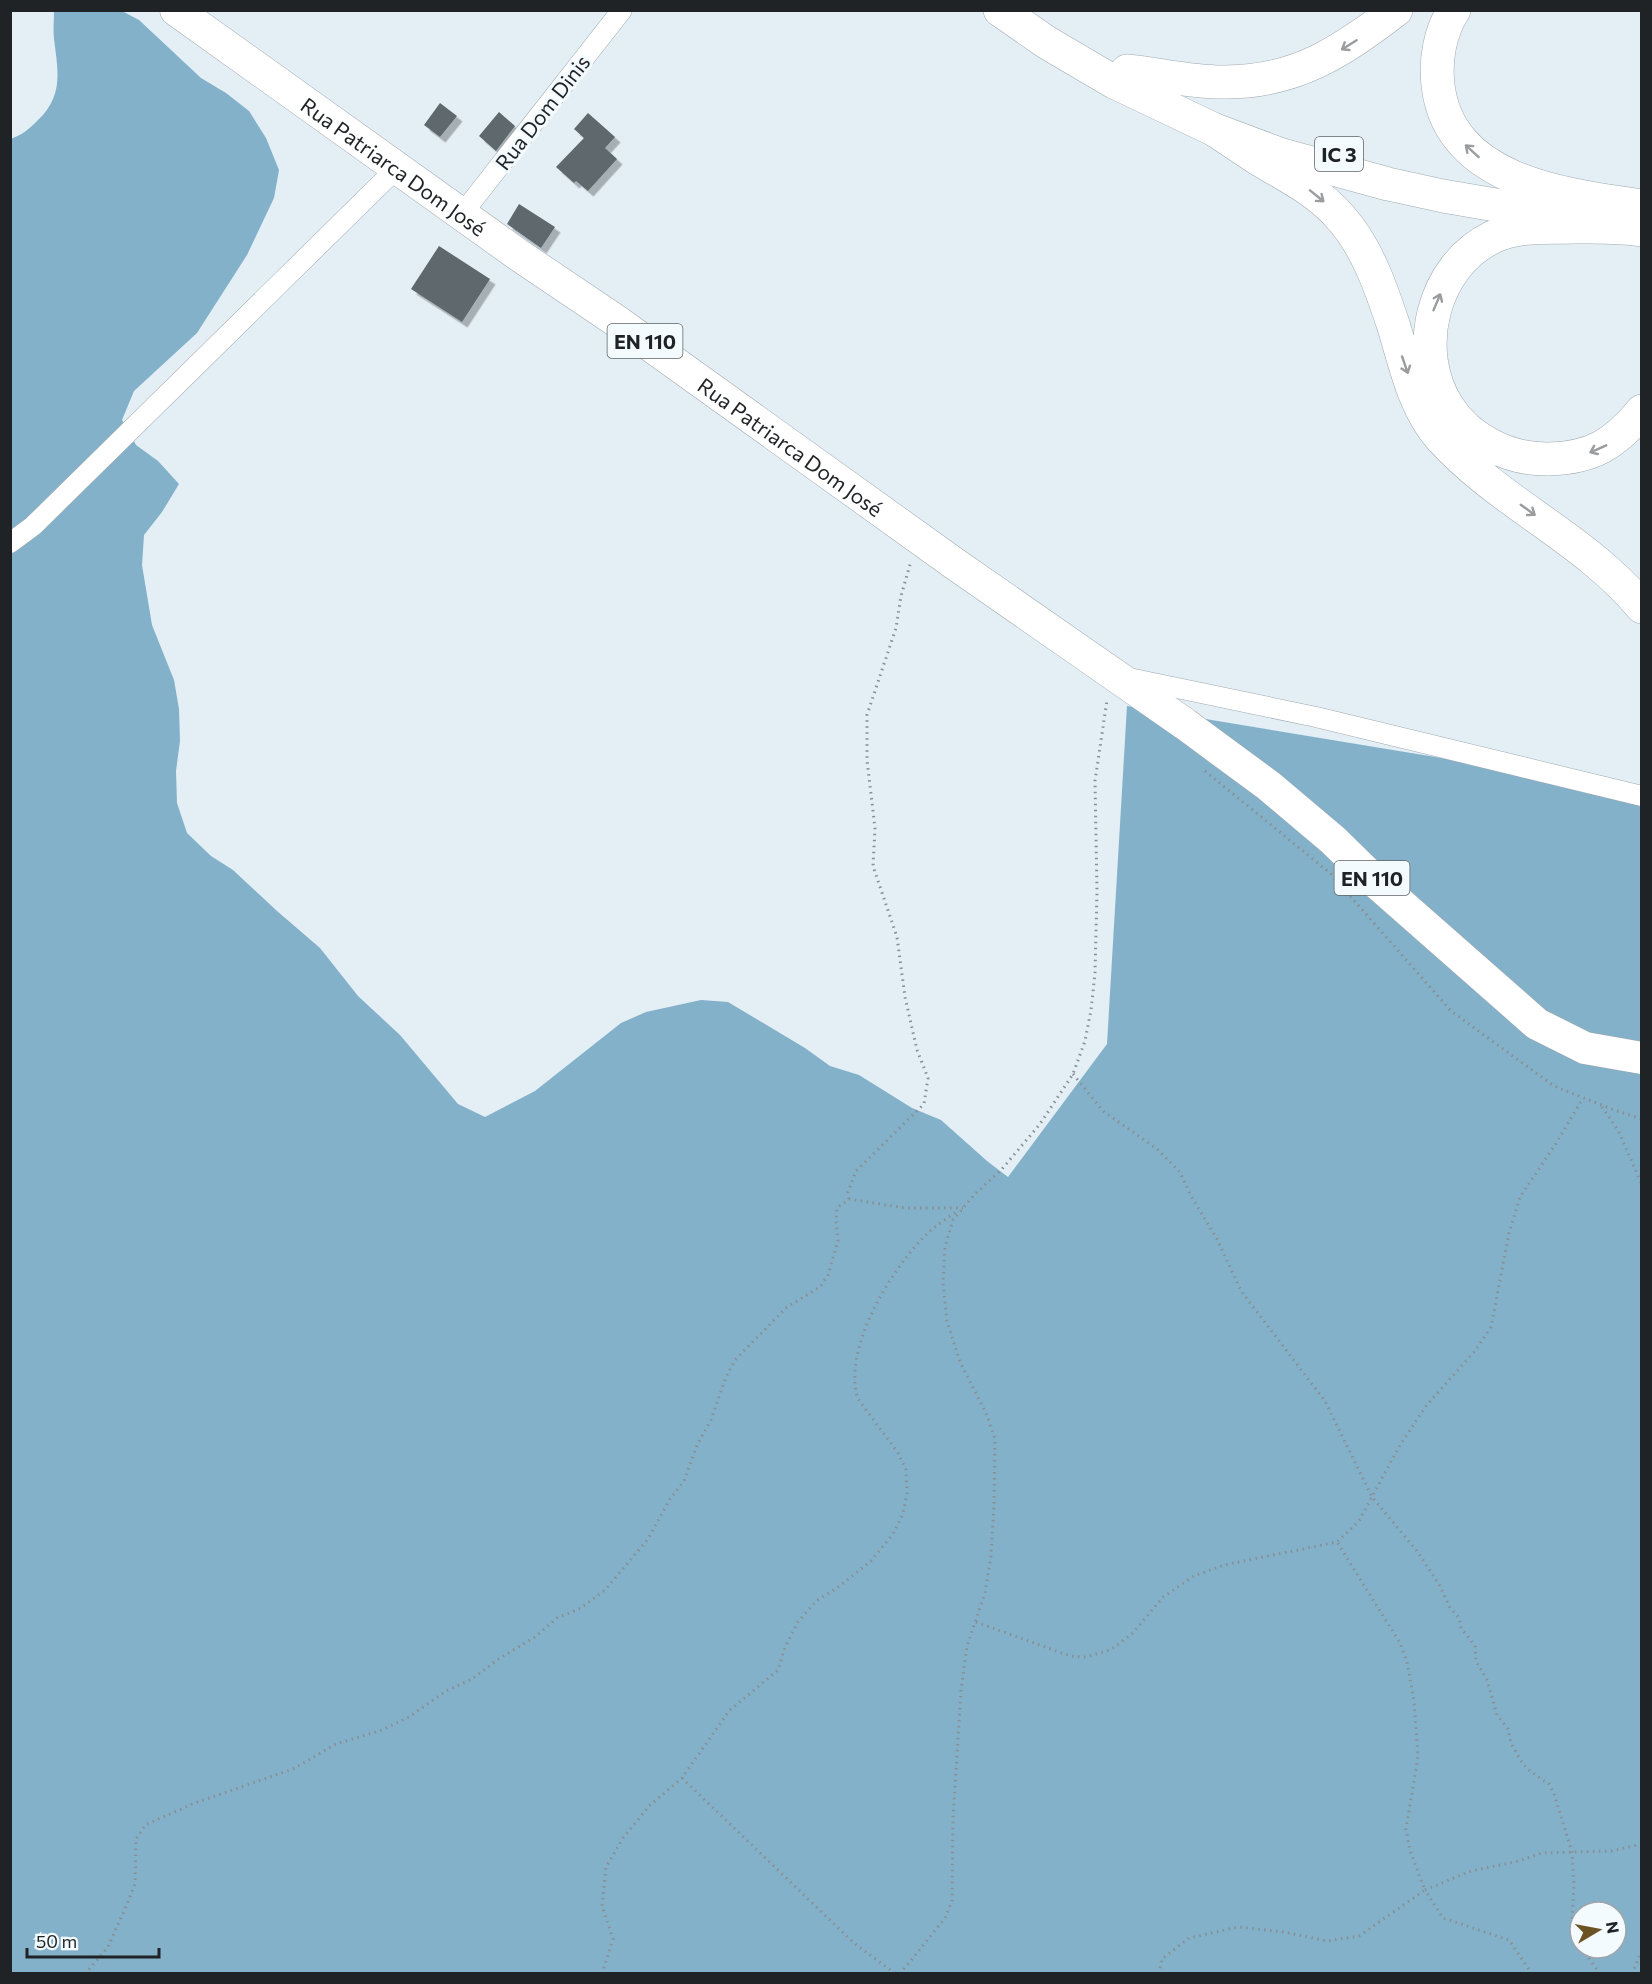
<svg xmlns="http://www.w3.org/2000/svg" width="1652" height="1984" viewBox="0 0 1652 1984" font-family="Commissioner,sans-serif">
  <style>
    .forest { fill: #84b1ca; fill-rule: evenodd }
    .building { fill: #5e686d; filter: url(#shadow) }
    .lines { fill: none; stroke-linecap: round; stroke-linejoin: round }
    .minor-casing { stroke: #a0aab0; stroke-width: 21 }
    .primary-casing { stroke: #a0aab0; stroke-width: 33 }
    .trunk-casing { stroke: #a0aab0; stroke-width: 34 }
    .motorway-casing { stroke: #a0aab0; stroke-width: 34 }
    .path { stroke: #878f93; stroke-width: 3; stroke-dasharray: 1.5 4.5; stroke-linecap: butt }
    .minor { stroke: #fff; stroke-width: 20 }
    .primary { stroke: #fff; stroke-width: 32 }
    .trunk { stroke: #fff; stroke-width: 33 }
    .motorway { stroke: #fff; stroke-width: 33 }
    .oneway { stroke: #9a9c9d }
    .labels { text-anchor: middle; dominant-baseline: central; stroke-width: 6; stroke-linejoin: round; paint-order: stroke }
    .shield { fill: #f4fbff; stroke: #5f6466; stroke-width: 1.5 }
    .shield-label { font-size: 20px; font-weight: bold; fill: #1f2325 }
    .street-label { font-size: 21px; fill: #1f2325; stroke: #f4fbff }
  </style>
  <defs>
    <filter id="shadow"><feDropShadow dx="5.5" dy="5.5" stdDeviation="0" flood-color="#0004"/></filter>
  </defs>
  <rect width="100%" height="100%" fill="#e3eef5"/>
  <path class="forest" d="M54,11H122L139,20L201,78L226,93L249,111L266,138L279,170L274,198L247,255L197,333L134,391L122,420L136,445L158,461L179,484L162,512L144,535L142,565L152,625L174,680L179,709L180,741L176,771L177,803L187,833L211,856L233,870L277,911L320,948L358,996L400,1035L458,1104L485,1117L535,1091L621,1023L646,1012L701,1000L728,1002L805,1048L830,1066L859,1075L912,1108L941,1120L987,1161L1008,1177L1107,1044L1127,706L1641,791V1973L11,1974L10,139C22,135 28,130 37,121C64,96 58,71 54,39C53,29 54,20 54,11ZM1580,1912H1616V1948H1580Z"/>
  <path class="building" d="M440,103L457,116L440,137L424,125Z
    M499,112L515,126L496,151L479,136Z
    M588,113L615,137L605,148L617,159L588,191L576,181L574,183L556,167L584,138L574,129Z
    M519,204L555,227L541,248L507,224Z
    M439,246L490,279L462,322L411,289Z"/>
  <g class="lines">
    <defs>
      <path id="minor" d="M462,214L622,10
        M10,543L33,526L397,168
        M1129,678L1316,717L1642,796"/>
      <g id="primary">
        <path id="s1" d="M176,10L520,256L615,320L955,564L1185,724L1269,786L1333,840L1379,885L1537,1024L1585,1048L1642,1058"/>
      </g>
      <path id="trunk" d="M1000,10L1046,42L1114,82L1215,130L1282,155L1388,184L1443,196L1576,219"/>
      <path id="motorway" d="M1454,10C1440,31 1435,60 1438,85C1449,182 1565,195 1642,206
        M1127,71C1158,74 1190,82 1222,82C1295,83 1341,52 1396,10
        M1215,130C1230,140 1245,150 1260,160C1289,177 1319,192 1341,218C1367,247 1381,288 1393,324C1405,362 1413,406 1440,437C1499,503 1585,538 1642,607
        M1642,230C1616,226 1599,227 1573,227C1546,228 1519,225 1493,237C1432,266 1412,351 1448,407C1469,440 1510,460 1549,459C1592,458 1615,444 1642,411"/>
    </defs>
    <use href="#minor" class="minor-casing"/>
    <use href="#primary" class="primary-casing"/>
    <use href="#trunk" class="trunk-casing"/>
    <use href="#motorway" class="motorway-casing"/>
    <path class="path" d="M1205,771L1330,873L1451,1011L1554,1086L1614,1110L1642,1119
      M1073,1074L1103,1111L1157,1149L1180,1172L1191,1196L1217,1239L1241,1291L1325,1401L1372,1497L1417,1551L1440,1586L1450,1608L1459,1618L1461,1628L1475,1646L1476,1661L1487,1680L1497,1715L1508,1729L1511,1743L1522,1763L1531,1772L1549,1784L1554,1794L1572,1852L1574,1886L1572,1919L1580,1941
      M1602,1107L1618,1130L1642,1185
      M849,1199L848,1192L856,1171L924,1104L928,1078L917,1050L905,997L897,937L873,866L875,828L867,760V715L896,628L901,596L911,561
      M976,1622L1070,1656L1086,1657L1110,1650L1132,1634L1163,1597L1194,1576L1224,1565L1337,1542L1359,1521L1400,1445L1426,1406L1475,1351L1491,1327L1509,1233L1520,1197L1555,1145L1583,1098
      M682,1778L855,1944L896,1974
      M1582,1948L1600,1974
      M85,1974L108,1947L127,1904L135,1884L136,1839L145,1825L195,1803L293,1769L336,1744L382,1730L409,1717L446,1691L472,1679L500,1658L535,1637L557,1618L581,1608L605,1590L648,1539L670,1499L684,1481L697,1445L711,1420L726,1377L735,1360L787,1307L820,1287L828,1275L838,1241L836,1221L837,1208L849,1199L905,1208H963
      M602,1974L613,1939L602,1906L606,1867L623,1838L649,1806L682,1778L729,1711L778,1670L785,1647L798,1622L816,1601L837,1588L871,1561L893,1534L903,1514L907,1493L906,1470L898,1453L858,1399C842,1350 889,1273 923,1238C933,1227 946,1219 959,1210
      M900,1974L945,1918L952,1901L953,1818L961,1690L967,1646L985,1593L991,1556L994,1505L995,1439L986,1413L960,1362L947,1321L943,1283L945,1247L953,1220L974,1195L1002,1169L1040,1124L1073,1074L1085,1041L1091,1010L1095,973L1097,892L1095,781L1107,700
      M1159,1974L1162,1959L1189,1938L1238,1927L1284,1932L1327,1941L1359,1936L1425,1890L1410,1851L1406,1829L1418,1757L1414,1701L1407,1662L1400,1643L1337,1542
      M1532,1974L1509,1940L1443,1918L1425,1890L1471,1871L1519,1861L1542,1853L1611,1851L1642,1844
      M1632,1974L1642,1950"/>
    <use href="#minor" class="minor"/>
    <use href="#primary" class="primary"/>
    <use href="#trunk" class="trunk"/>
    <use href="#motorway" class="motorway"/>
  </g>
  <defs><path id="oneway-shaft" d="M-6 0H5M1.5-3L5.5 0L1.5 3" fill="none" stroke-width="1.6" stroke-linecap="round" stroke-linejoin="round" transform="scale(1.5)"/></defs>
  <g class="oneway">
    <use href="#oneway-shaft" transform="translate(1349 45) rotate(148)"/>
    <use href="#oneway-shaft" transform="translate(1472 151) rotate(-138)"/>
    <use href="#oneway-shaft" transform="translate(1317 196) rotate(39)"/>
    <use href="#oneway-shaft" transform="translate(1437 302) rotate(-67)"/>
    <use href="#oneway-shaft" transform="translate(1405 365) rotate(71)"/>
    <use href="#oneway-shaft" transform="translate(1598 449) rotate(156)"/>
    <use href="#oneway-shaft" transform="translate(1528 510) rotate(36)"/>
  </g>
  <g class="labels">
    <g class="shield">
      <rect x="1315" y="137" width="48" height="34" rx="4.5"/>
      <rect x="607.5" y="324" width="75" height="34" rx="4.5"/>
      <rect x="1334.5" y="861" width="75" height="34" rx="4.5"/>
    </g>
    <g class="shield-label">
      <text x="1339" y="154">IC 3</text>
      <text x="645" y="341">EN 110</text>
      <text x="1372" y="878">EN 110</text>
    </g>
    <g class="street-label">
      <text transform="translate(542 112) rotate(-52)">Rua Dom Dinis</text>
      <text stroke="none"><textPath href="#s1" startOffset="268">Rua Patriarca Dom José</textPath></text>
      <text stroke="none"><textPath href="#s1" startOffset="754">Rua Patriarca Dom José</textPath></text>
    </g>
  </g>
  <rect width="1652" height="1984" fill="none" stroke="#1f2325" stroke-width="24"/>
  <g transform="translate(1598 1930) rotate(80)"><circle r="28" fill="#f4fbff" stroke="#9fa5a8" stroke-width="1.5"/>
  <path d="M0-4.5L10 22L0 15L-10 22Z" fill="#6b5324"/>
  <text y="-9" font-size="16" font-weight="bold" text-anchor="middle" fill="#1f2325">N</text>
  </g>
  <path d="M27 1948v9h132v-9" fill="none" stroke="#1f2325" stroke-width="3"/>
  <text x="36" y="1948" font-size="18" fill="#1f2325" stroke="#f4fbff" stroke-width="4.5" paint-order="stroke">50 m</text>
</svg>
